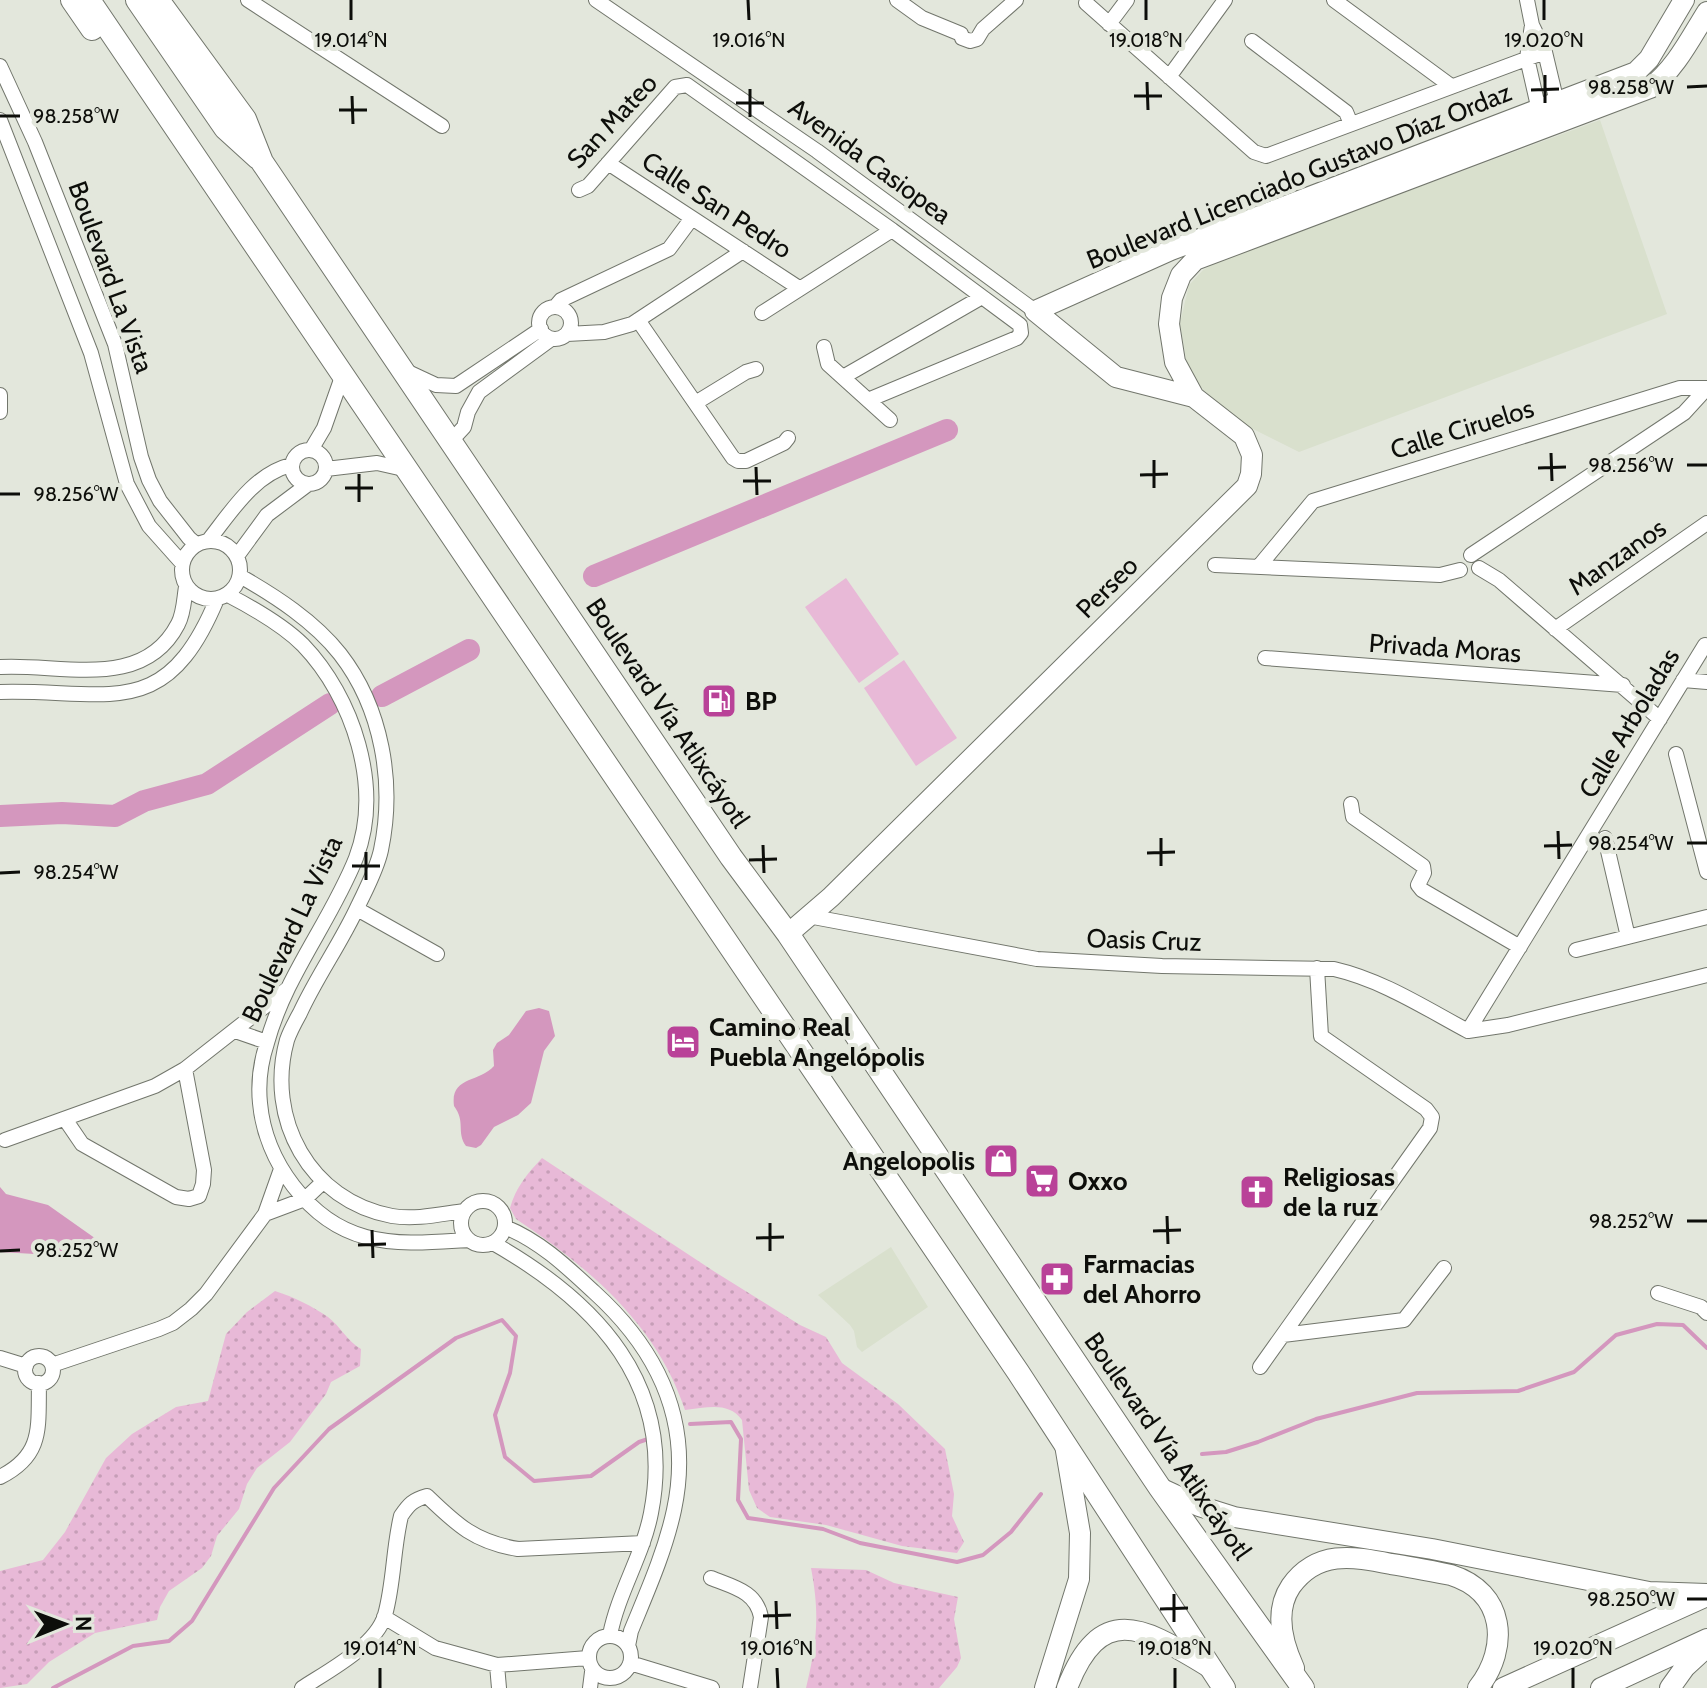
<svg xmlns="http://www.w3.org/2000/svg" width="1707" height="1688" viewBox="0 0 1707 1688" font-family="Cabin,sans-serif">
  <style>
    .built { fill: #d9e0cd }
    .green { fill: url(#green-dots) }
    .pitch { fill: #e8b9d7 }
    .water { fill: #d497be }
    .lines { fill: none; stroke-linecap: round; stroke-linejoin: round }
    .stream { stroke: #d497be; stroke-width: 4 }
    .river { stroke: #d497be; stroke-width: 22 }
    .street-casing { stroke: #72766c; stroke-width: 16 }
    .secondary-casing { stroke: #72766c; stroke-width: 22 }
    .primary-casing { stroke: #72766c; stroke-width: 24 }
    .street { stroke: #fff; stroke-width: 14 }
    .secondary { stroke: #fff; stroke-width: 20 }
    .primary { stroke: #fff; stroke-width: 22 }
    .ticks { fill: none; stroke: #0d0e0a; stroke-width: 3 }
    .labels { text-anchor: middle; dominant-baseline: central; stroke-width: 8; stroke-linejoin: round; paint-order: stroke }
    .street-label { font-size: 26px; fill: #0d0e0a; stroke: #e3e7dc }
    .poi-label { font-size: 26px; font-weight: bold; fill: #0d0e0a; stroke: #e3e7dc; text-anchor: start }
    .ticks-label { font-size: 20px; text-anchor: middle; fill: #0d0e0a; stroke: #e3e7dc; stroke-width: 8; stroke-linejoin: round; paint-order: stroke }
  </style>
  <defs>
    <pattern id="green-dots" width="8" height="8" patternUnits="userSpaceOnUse" patternTransform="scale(2)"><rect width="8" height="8" fill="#e8b9d7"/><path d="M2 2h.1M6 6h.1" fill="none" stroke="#c69eb7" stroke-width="1.8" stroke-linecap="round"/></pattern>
  </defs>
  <rect width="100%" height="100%" fill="#e3e7dc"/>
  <path class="built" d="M1600,120L1667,314L1299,452L1233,419L1209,397L1188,371L1180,323L1189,285L1203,270L1219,261Z
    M891,1247L928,1307L862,1352L857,1347L854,1331L850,1325L818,1295Z"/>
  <path class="green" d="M542,1158L715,1272L800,1325L826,1337L842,1363L898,1404L945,1449L954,1494L952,1516L964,1542L957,1553L902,1546L826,1525L770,1517L757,1508L749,1490L742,1420C728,1401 707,1408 685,1410C657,1325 589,1267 516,1219L510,1208C516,1187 527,1174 542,1158Z
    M275,1291C294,1297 312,1306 328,1317C341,1327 347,1341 361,1349L360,1366L331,1382L326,1394L290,1442L257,1468L247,1484L239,1509L217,1536L211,1556L202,1568L169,1591L160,1607L157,1620L95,1633L49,1662L27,1684L0,1688V1571L43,1560L65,1532L106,1458L132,1434L176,1407L208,1401L226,1334L247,1312Z
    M811,1568L866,1570L894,1583L958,1597L954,1619L961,1658L957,1667L939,1688H806C817,1642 820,1615 811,1568Z"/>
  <path class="pitch" d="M846,578L899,654L859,683L805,607Z
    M904,660L957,738L916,766L864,688Z"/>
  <path class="water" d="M539,1008L549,1011L555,1036L544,1051L531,1103L518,1115L494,1127L481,1145L476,1148L466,1146C456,1132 466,1122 454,1106C450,1076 479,1083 494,1066L493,1050L497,1043L509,1035L526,1011Z
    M0,1187L6,1194L48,1205L99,1241L91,1252L52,1255L0,1252Z"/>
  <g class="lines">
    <path class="stream" d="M690,1424L731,1422L741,1439L738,1500L748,1518L823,1529L860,1543L957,1562L983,1555L1011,1532L1041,1494
      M1202,1454L1226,1452L1258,1442L1316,1419L1417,1393L1518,1391L1574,1372L1616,1335L1657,1324L1683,1325L1707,1348
      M53,1688L133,1646L169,1641L192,1621L274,1488L329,1429L456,1338L502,1320L516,1336L510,1373L495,1415L505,1457L534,1481L591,1476L639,1442L648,1439"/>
    <path class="river" d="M594,576L947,430
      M382,696L469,650
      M0,816L62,813L115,816L144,801L207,784L330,704"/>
    <defs>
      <path id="street" d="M248,0L442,126
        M596,0L817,151L1035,311
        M897,0L922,18L961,34L962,38L970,41L977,39L983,29L1016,0
        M1334,0L1451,86
        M1527,0L1532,25L1545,52L1559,111
        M1086,3L1254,152L1266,156L1545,52
        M1109,24L1127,0
        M1532,25L1527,58L1540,115
        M1252,41L1346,112L1351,124
        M0,66L35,142L115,344L141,457L149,480L160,501L189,538L196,544
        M1169,77L1225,0
        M0,120L91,353L127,484L149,526L182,563
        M608,163L799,288
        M579,190L588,186L675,87L687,85L892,230L1020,325L1021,333L1017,338L868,400
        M555,307L561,300L669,249L692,218
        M539 323a16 16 0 1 1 32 0a16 16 0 1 1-32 0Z
        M762,313L892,230
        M638,320L733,458L738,461H746L784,443L788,438
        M567,334L604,332L632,324L743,251
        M824,347L828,364L890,420
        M406,371L436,385L456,386L541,329
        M843,377L982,297
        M0,395V412
        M697,402L746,372L756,369
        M451,441L464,427L468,412L479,392L551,339
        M292 467a17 17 0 1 1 34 0a17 17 0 1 1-34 0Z
        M311,450L324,428L343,374
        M326,469L377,463L408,470
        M182 570a29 29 0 1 1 58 0a29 29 0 1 1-58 0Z
        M208,541C231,512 254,474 291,465
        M1471,555L1684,413L1707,388
        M237,556L267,515L307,485
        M1215,565L1440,575L1460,570
        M1260,565L1313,501L1680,388H1707
        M1479,568L1499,580L1660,719
        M240,576C275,596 314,621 340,654C382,708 395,783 381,850C377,869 366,889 358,906C341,943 317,976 300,1013C295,1022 290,1031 287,1040C265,1119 310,1201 392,1216C416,1220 441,1214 464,1211
        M228,595C253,608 283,625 303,645C353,697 383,787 356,858C331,921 285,976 267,1043C261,1061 258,1083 260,1103C265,1161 309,1222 366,1237C400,1246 435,1242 469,1240
        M1555,629L1707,523
        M1265,658L1623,685
        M0,667C60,663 143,692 178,624C184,613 184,598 186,587
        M1683,680L1707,682
        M0,692C110,689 165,724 217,599
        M1676,754L1707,872
        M1351,804L1353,817L1423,866L1424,873L1418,885L1422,890L1520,947
        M1605,838L1628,937
        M357,909L437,954
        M808,916L1037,959L1162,966L1334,969C1382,980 1425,1008 1468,1031
        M1576,950L1707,917
        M235,1031L267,1042
        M1468,1031L1705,645
        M1468,1031L1508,1025L1707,975
        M65,1119L82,1144L176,1197L189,1199L199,1196L203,1184L204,1170L185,1069
        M5,1140L155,1086L185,1069L287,989
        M461 1223a22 22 0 1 1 44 0a22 22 0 1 1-44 0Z
        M265,1214L305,1199L323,1182
        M505,1227C540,1241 567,1267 594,1292C658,1350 693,1421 674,1510C665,1552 647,1592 631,1631L628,1646
        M493,1243C597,1302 676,1385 651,1513C643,1555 618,1593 610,1635
        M1658,1293L1701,1307L1707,1313
        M1283,1335L1404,1320L1444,1268
        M25 1370a14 14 0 1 1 28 0a14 14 0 1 1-28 0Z
        M0,1358L26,1366
        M52,1365L159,1329L173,1323L191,1309L206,1294L265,1214L281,1169
        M1260,1367L1430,1128L1432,1117L1426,1109L1321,1036L1317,968
        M0,1477C44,1455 38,1427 39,1383
        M711,1578C733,1587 756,1591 761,1617L750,1688
        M384,1617L435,1648L497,1665L588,1658
        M589 1657a21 21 0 1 1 42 0a21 21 0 1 1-42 0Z
        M630,1663L712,1688
        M497,1665L499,1688
        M302,1688C328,1671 376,1646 385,1615C394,1583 393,1549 401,1516C409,1504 413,1500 427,1496C457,1525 475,1542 518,1549L643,1543
        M590,1688L592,1672"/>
      <path id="secondary" d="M1194,397L1175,362L1169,324L1172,298L1181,275L1195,260L1650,88C1676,68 1690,39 1707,12
        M788,934L831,897L1247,486L1251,474L1252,455L1244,436L1194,397L1116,377L1035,311L1171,250L1636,72L1649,59L1684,0
        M1160,1488L1199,1506L1234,1517L1432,1549L1649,1592L1707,1594
        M1294,1668C1282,1642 1274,1611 1291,1586C1317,1550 1352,1556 1391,1564C1411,1567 1431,1571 1451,1575C1505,1592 1510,1647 1478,1688
        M1045,1688L1079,1579L1080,1533L1065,1445
        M1067,1688C1102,1597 1148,1631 1211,1668
        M1503,1688L1707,1596
        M1601,1688L1707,1639
        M1670,1688L1685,1667L1707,1647"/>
      <path id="primary" d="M72,0L92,29
        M89,0L1018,1372L1224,1688
        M137,0L225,128L258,158
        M158,0L245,119L262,162L731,857L788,934L1160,1488L1303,1688"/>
    </defs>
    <use href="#street" class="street-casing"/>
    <use href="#secondary" class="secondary-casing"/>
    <use href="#primary" class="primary-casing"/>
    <use href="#street" class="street"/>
    <use href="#secondary" class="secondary"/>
    <use href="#primary" class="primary"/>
  </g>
  <path class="ticks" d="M351,0V20M748,0L749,20M1146,0V20M1544,0V20M1545,75V103M1147,82L1148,110M1687,87L1707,86M750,89V117M1531,90L1559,89M352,96L353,124M1134,96H1162M736,103H764M339,110H367M0,116H20M1551,453L1552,481M1154,460V488M1687,465H1707M756,467L757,495M1538,468L1566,467M359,474V502M1140,475L1168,474M743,481H771M345,488H373M0,494H20M1558,831L1559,859M1161,838V866M1687,843H1707M763,845L764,873M1544,846L1572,845M366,852V880M1147,853L1175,852M749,860L777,859M352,866H380M0,873L20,872M1167,1216L1168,1244M1687,1221H1707M770,1223V1251M372,1230L373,1258M1153,1231L1181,1230M756,1238L784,1237M358,1245L386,1244M0,1251L20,1250M1174,1594V1622M1687,1599H1707M776,1601L777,1629M1160,1609L1188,1608M763,1616L791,1615M380,1668V1688M777,1668L778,1688M1175,1668V1688M1573,1668V1688"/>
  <defs>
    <symbol id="fuel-square" viewBox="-11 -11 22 22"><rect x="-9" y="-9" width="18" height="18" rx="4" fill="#b94298" stroke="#e3e7dc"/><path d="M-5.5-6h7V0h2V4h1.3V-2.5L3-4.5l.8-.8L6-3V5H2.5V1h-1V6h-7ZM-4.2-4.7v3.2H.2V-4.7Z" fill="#fff"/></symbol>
    <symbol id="hotel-square" viewBox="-11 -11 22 22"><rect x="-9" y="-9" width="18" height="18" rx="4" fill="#b94298" stroke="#e3e7dc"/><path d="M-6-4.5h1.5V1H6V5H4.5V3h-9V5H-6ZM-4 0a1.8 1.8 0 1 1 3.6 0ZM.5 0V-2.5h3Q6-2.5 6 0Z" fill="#fff"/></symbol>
    <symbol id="shop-square" viewBox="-11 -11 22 22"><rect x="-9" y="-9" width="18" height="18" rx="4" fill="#b94298" stroke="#e3e7dc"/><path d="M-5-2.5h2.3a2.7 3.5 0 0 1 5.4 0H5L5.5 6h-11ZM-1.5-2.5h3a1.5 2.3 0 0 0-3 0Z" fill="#fff"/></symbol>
    <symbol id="supermarket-square" viewBox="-11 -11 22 22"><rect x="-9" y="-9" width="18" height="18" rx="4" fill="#b94298" stroke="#e3e7dc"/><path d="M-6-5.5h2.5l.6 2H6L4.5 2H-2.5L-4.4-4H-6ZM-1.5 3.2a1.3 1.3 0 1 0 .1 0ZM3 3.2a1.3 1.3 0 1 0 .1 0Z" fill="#fff"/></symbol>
    <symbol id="church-square" viewBox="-11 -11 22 22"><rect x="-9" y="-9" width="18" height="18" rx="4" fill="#b94298" stroke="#e3e7dc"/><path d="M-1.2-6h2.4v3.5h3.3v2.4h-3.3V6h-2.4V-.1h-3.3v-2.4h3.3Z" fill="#fff"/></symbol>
    <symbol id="pharmacy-square" viewBox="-11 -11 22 22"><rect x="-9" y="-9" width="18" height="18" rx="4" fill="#b94298" stroke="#e3e7dc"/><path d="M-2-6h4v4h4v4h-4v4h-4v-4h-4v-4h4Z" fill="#fff"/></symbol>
  </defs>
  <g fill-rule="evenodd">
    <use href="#fuel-square" x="699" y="681" width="40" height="40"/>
    <use href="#hotel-square" x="663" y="1022" width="40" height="40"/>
    <use href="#shop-square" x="981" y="1141" width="40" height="40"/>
    <use href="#supermarket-square" x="1022" y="1161" width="40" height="40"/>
    <use href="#church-square" x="1237" y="1172" width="40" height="40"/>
    <use href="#pharmacy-square" x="1037" y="1259" width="40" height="40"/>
  </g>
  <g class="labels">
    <g class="street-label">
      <text transform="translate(612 121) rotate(-47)">San Mateo</text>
      <text transform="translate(870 161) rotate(36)">Avenida Casiopea</text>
      <text transform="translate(1299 176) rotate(-22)">Boulevard Licenciado Gustavo Díaz Ordaz</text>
      <text transform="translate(717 205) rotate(33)">Calle San Pedro</text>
      <text transform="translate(111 277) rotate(70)">Boulevard La Vista</text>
      <text transform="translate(1462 429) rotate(-17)">Calle Ciruelos</text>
      <text transform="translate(1617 557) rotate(-35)">Manzanos</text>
      <text transform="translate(1107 587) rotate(-45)">Perseo</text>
      <text transform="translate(1445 648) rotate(4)">Privada Moras</text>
      <text transform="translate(668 713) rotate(56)">Boulevard Vía Atlixcáyotl</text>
      <text transform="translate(1629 723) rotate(-59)">Calle Arboladas</text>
      <text transform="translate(292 929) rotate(-65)">Boulevard La Vista</text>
      <text transform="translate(1144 940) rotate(2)">Oasis Cruz</text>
      <text transform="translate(1168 1446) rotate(55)">Boulevard Vía Atlixcáyotl</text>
    </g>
    <g class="poi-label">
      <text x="745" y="701">BP</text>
      <text x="709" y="1027">Camino Real<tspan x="709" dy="30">Puebla Angelópolis</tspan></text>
      <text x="975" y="1161" text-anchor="end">Angelopolis</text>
      <text x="1283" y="1177">Religiosas<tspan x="1283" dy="30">de la ruz</tspan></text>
      <text x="1068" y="1181">Oxxo</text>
      <text x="1083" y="1264">Farmacias<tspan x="1083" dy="30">del Ahorro</tspan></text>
    </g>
  </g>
  <g class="ticks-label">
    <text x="351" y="47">19.014°N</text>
    <text x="749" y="47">19.016°N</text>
    <text x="1146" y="47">19.018°N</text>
    <text x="1544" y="47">19.020°N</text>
    <text x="1631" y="94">98.258°W</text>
    <text x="76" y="123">98.258°W</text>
    <text x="1631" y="472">98.256°W</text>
    <text x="76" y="501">98.256°W</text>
    <text x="1631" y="850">98.254°W</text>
    <text x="76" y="879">98.254°W</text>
    <text x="1631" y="1228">98.252°W</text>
    <text x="76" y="1257">98.252°W</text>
    <text x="1631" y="1606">98.250°W</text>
    <text x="380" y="1655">19.014°N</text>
    <text x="777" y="1655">19.016°N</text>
    <text x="1175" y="1655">19.018°N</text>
    <text x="1573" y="1655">19.020°N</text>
  </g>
  <g transform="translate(64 1624) rotate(89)" stroke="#e3e7dc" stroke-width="6" paint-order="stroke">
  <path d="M0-6L14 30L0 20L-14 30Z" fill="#0d0e0a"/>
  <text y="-12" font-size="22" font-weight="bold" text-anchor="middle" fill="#0d0e0a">N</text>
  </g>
</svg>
